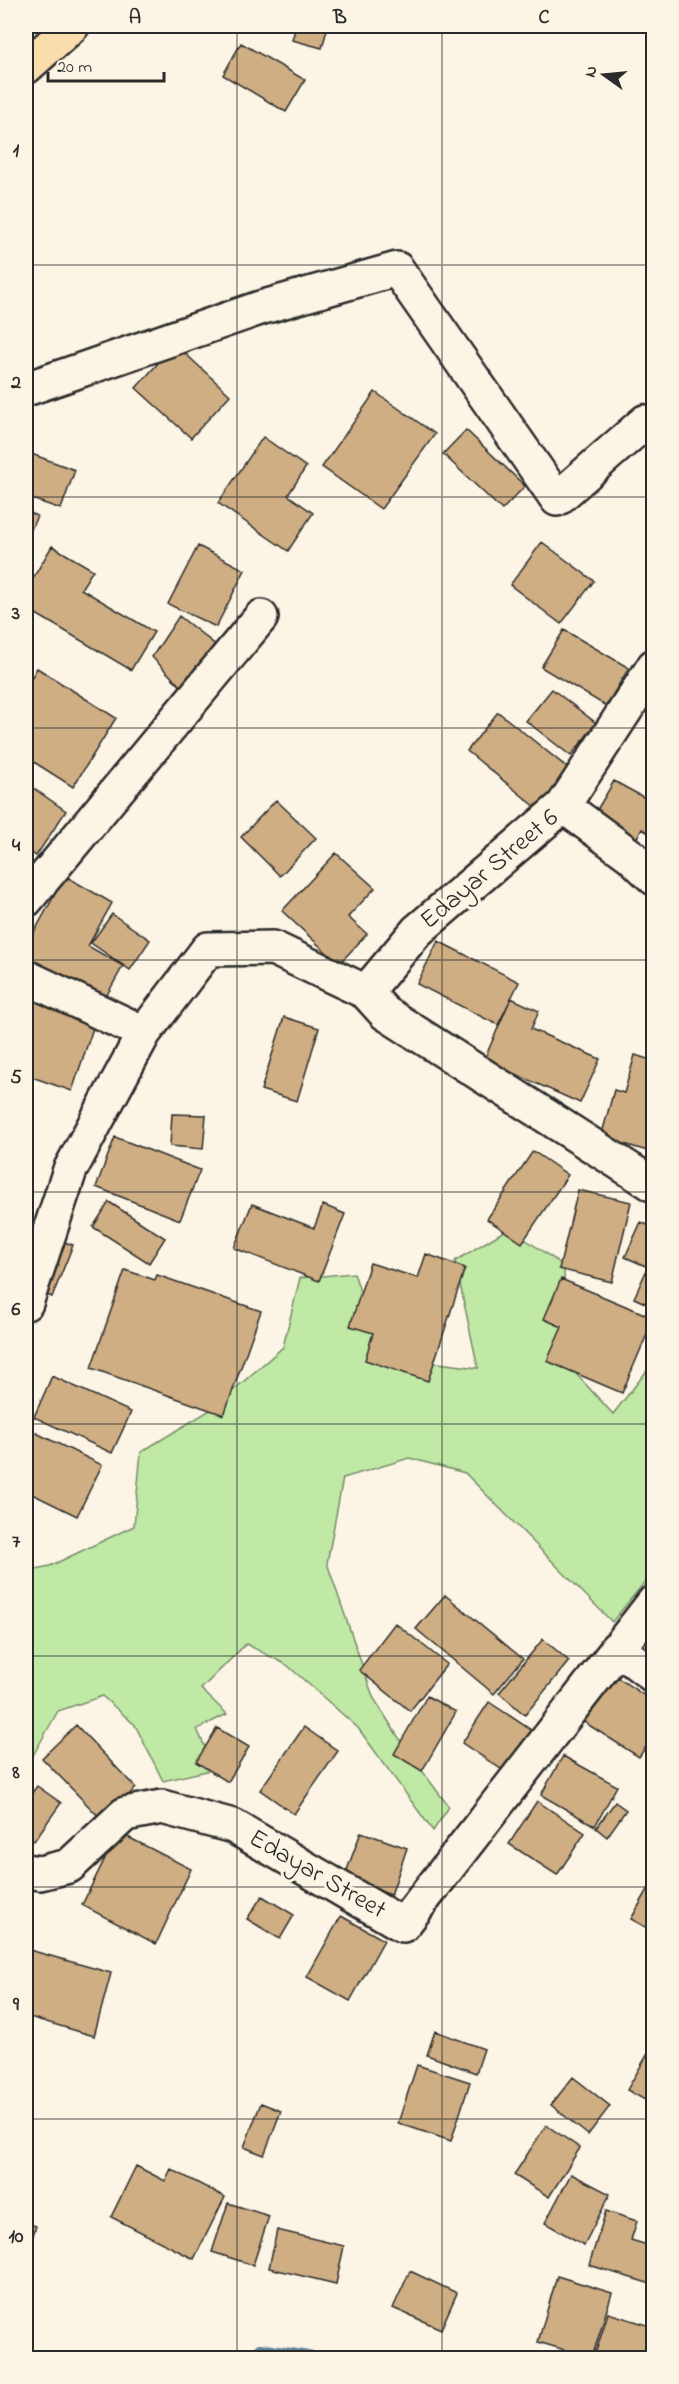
<svg xmlns="http://www.w3.org/2000/svg" width="679" height="2384" viewBox="0 0 679 2384" font-family="'Indie Flower',sans-serif">
  <style>
    .green { fill: #bfe9a5; stroke: #758a68; stroke-width: 1.5 }
    .lines { fill: none; stroke-linecap: round; stroke-linejoin: round }
    .stream { stroke: #61849b; stroke-width: 12 }
    .building { fill: #d0ae83; stroke: #2b2b2b; stroke-width: 1.5 }
    .minor-casing { stroke: #2b2b2b; stroke-width: 38 }
    .highway-casing { stroke: #2b2b2b; stroke-width: 38 }
    .minor { stroke: #fcf5e5; stroke-width: 33 }
    .highway { stroke: #faddab; stroke-width: 33 }
    .grid { fill: none; stroke: #2b2b2b; stroke-width: 1.5; stroke-opacity: 0.55 }
    .labels { text-anchor: middle; dominant-baseline: central; stroke-width: 6; stroke-linejoin: round; paint-order: stroke }
    .street-label { font-size: 26px; fill: #2b2b2b; stroke: #fcf5e5 }
    .neatline { fill: none; stroke: #2b2b2b; stroke-width: 2 }
    .grid-label { font-size: 20px; text-anchor: middle; font-weight: bold; fill: #2b2b2b }
  </style>
  <rect width="100%" height="100%" fill="#fcf5e5"/>
  <filter id="ink" filterUnits="userSpaceOnUse"><feTurbulence type="fractalNoise" baseFrequency=".0167" numOctaves="2"/><feDisplacementMap in="SourceGraphic" scale="12" xChannelSelector="R" yChannelSelector="G"/><feConvolveMatrix kernelMatrix="1 2 1 2 8 2 1 2 1" color-interpolation-filters="sRGB"/></filter>
  <g filter="url(#ink)">
    <path class="green" d="M509,1228L564,1266L566,1363L613,1414L653,1363V1572L612,1622L465,1473L409,1458L343,1478L327,1563L373,1697L404,1746L449,1807L433,1831L358,1728L287,1665L246,1644L201,1689L227,1714L197,1729L215,1769L163,1781L135,1725L102,1696L58,1711L26,1768V1571L50,1566L134,1526L141,1452L212,1409L283,1347L300,1278L354,1273L372,1327L406,1359L478,1368L455,1261Z"/>
    <g class="lines">
      <path class="stream" d="M256,2358L260,2349L314,2358"/>
    </g>
    <path class="building" d="M296,26H328L322,48L292,40Z
      M241,43L305,80L286,112L223,75Z
      M175,344L230,395L191,438L136,388Z
      M375,392L435,434L381,509L322,467Z
      M466,430L525,486L502,510L443,454Z
      M263,437L306,467L288,495L313,513L288,551L218,503Z
      M26,452L75,470L61,509L26,497Z
      M26,511L37,516L26,541Z
      M542,542L594,581L561,624L510,585Z
      M52,546L93,570L81,589L154,632L131,670L26,608V590Z
      M198,546L245,570L216,627L168,604Z
      M179,616L227,654L193,699L152,657Z
      M564,630L629,668L606,706L541,667Z
      M37,668L116,718L73,787L26,757V687Z
      M552,689L596,723L571,756L526,721Z
      M498,712L574,773L542,812L467,751Z
      M614,781L654,803V836L642,829L633,844L591,820Z
      M26,783L66,811L36,856L26,849Z
      M276,800L316,838L280,876L241,837Z
      M336,853L375,888L348,917L367,934L339,964L282,911Z
      M65,876L112,903L88,946L123,966L103,1002L26,958V947Z
      M112,914L150,940L130,970L91,943Z
      M438,941L519,982L498,1025L417,984Z
      M26,995L96,1019L72,1091L26,1075Z
      M511,998L539,1011L531,1029L600,1059L580,1103L484,1060Z
      M284,1017L319,1028L297,1101L261,1090Z
      M635,1055L654,1061V1153L601,1137L614,1090L624,1093Z
      M172,1114L206,1115L203,1149L170,1146Z
      M115,1137L200,1170L180,1220L96,1187Z
      M533,1151L568,1175L522,1243L487,1219Z
      M578,1190L631,1202L612,1282L559,1269Z
      M109,1202L165,1238L149,1263L93,1227Z
      M252,1204L314,1228L323,1205L345,1214L319,1281L234,1248Z
      M641,1222L654,1228V1307L634,1298L648,1267L625,1257Z
      M47,1236L73,1245L52,1297L27,1287Z
      M426,1254L465,1268L428,1381L365,1360L373,1333L350,1326L370,1263L418,1278Z
      M125,1270L155,1280L157,1275L261,1311L224,1415L91,1368Z
      M561,1279L654,1318L622,1393L547,1361L562,1327L544,1319Z
      M52,1376L131,1412L112,1453L34,1417Z
      M26,1428L102,1465L77,1516L26,1491Z
      M445,1595L523,1659L494,1694L416,1629Z
      M395,1623L447,1664L410,1711L359,1670Z
      M543,1639L569,1661L525,1715L499,1693Z
      M615,1676L654,1702V1735L639,1757L584,1722Z
      M427,1696L456,1712L422,1771L394,1754Z
      M489,1702L537,1734L510,1775L462,1743Z
      M76,1725L136,1788L102,1820L42,1758Z
      M304,1727L338,1751L294,1814L260,1790Z
      M217,1728L249,1747L228,1782L196,1762Z
      M563,1756L617,1786L595,1826L541,1795Z
      M37,1786L61,1803L34,1841L26,1835V1801Z
      M537,1801L585,1833L557,1875L509,1844Z
      M615,1802L626,1810L607,1837L596,1828Z
      M118,1832L191,1869L156,1944L82,1905Z
      M361,1832L407,1848L391,1895L344,1878Z
      M653,1881H654V1932L631,1919Z
      M262,1896L294,1915L280,1939L247,1919Z
      M341,1916L384,1940L350,2001L307,1977Z
      M26,1949L111,1973L94,2036L26,2016Z
      M435,2031L484,2049L476,2073L427,2055Z
      M654,2043V2105L627,2090Z
      M417,2065L470,2082L451,2141L398,2123Z
      M573,2077L610,2106L588,2135L551,2105Z
      M261,2103L281,2111L264,2155L244,2147Z
      M546,2125L580,2148L549,2197L514,2175Z
      M136,2166L165,2181L171,2169L225,2197L194,2259L111,2217Z
      M571,2174L610,2194L584,2245L545,2223Z
      M228,2203L269,2216L253,2265L212,2252Z
      M606,2211L637,2221L631,2240L654,2247V2285L589,2265Z
      M26,2223L36,2226L27,2255H26Z
      M277,2230L344,2246L336,2284L269,2268Z
      M410,2271L457,2293L441,2329L393,2308Z
      M557,2276L612,2293L592,2358L538,2342Z
      M608,2313L654,2327V2358H594Z"/>
    <g class="lines">
      <defs>
        <path id="minor" d="M29,388L260,308L397,269L557,499L645,422L654,425
          M563,806L654,666
          M26,900L261,617
          M26,977L144,1033
          M366,992L417,931L563,806L631,856L654,878
          M26,1303L70,1170L144,1033L208,949L273,948L366,992L385,1013L654,1185
          M617,1648L654,1676
          M26,1871L40,1873L69,1866L125,1814L162,1807L233,1826L403,1925L654,1602"/>
        <path id="highway" d="M26,67L72,26"/>
      </defs>
      <use href="#minor" class="minor-casing"/>
      <use href="#highway" class="highway-casing"/>
      <use href="#minor" class="minor"/>
      <use href="#highway" class="highway"/>
    </g>
  </g>
  <path class="grid" d="M237,26V2358M442,26V2358M26,265H654M26,497H654M26,728H654M26,960H654M26,1192H654M26,1424H654M26,1656H654M26,1887H654M26,2119H654"/>
  <g class="labels">
    <g class="street-label">
      <text transform="translate(490 870) rotate(-40)">Edayar Street 6</text>
      <text transform="translate(317 1875) rotate(30)">Edayar Street</text>
    </g>
  </g>
  <rect width="679" height="2384" fill="none" stroke="#fcf5e5" stroke-width="66"/>
  <g transform="translate(604 75) rotate(285)" stroke="#fcf5e5" stroke-width="4.5" paint-order="stroke">
  <path d="M0-4.5L10 22L0 15L-10 22Z" fill="#2b2b2b"/>
  <text y="-9" font-size="16" font-weight="bold" text-anchor="middle" fill="#2b2b2b">N</text>
  </g>
  <path d="M48 72v9h116v-9" fill="none" stroke="#2b2b2b" stroke-width="3"/>
  <text x="57" y="72" font-size="18" fill="#2b2b2b" stroke="#fcf5e5" stroke-width="4.5" paint-order="stroke">20 m</text>
  <rect x="33" y="33" width="613" height="2318" class="neatline"/>
  <g class="grid-label">
    <text x="135" y="23">A</text>
    <text x="340" y="23">B</text>
    <text x="544" y="23">C</text>
    <text x="16" y="156">1</text>
    <text x="16" y="388">2</text>
    <text x="16" y="619">3</text>
    <text x="16" y="851">4</text>
    <text x="16" y="1083">5</text>
    <text x="16" y="1315">6</text>
    <text x="16" y="1547">7</text>
    <text x="16" y="1778">8</text>
    <text x="16" y="2010">9</text>
    <text x="16" y="2242">10</text>
  </g>
</svg>
